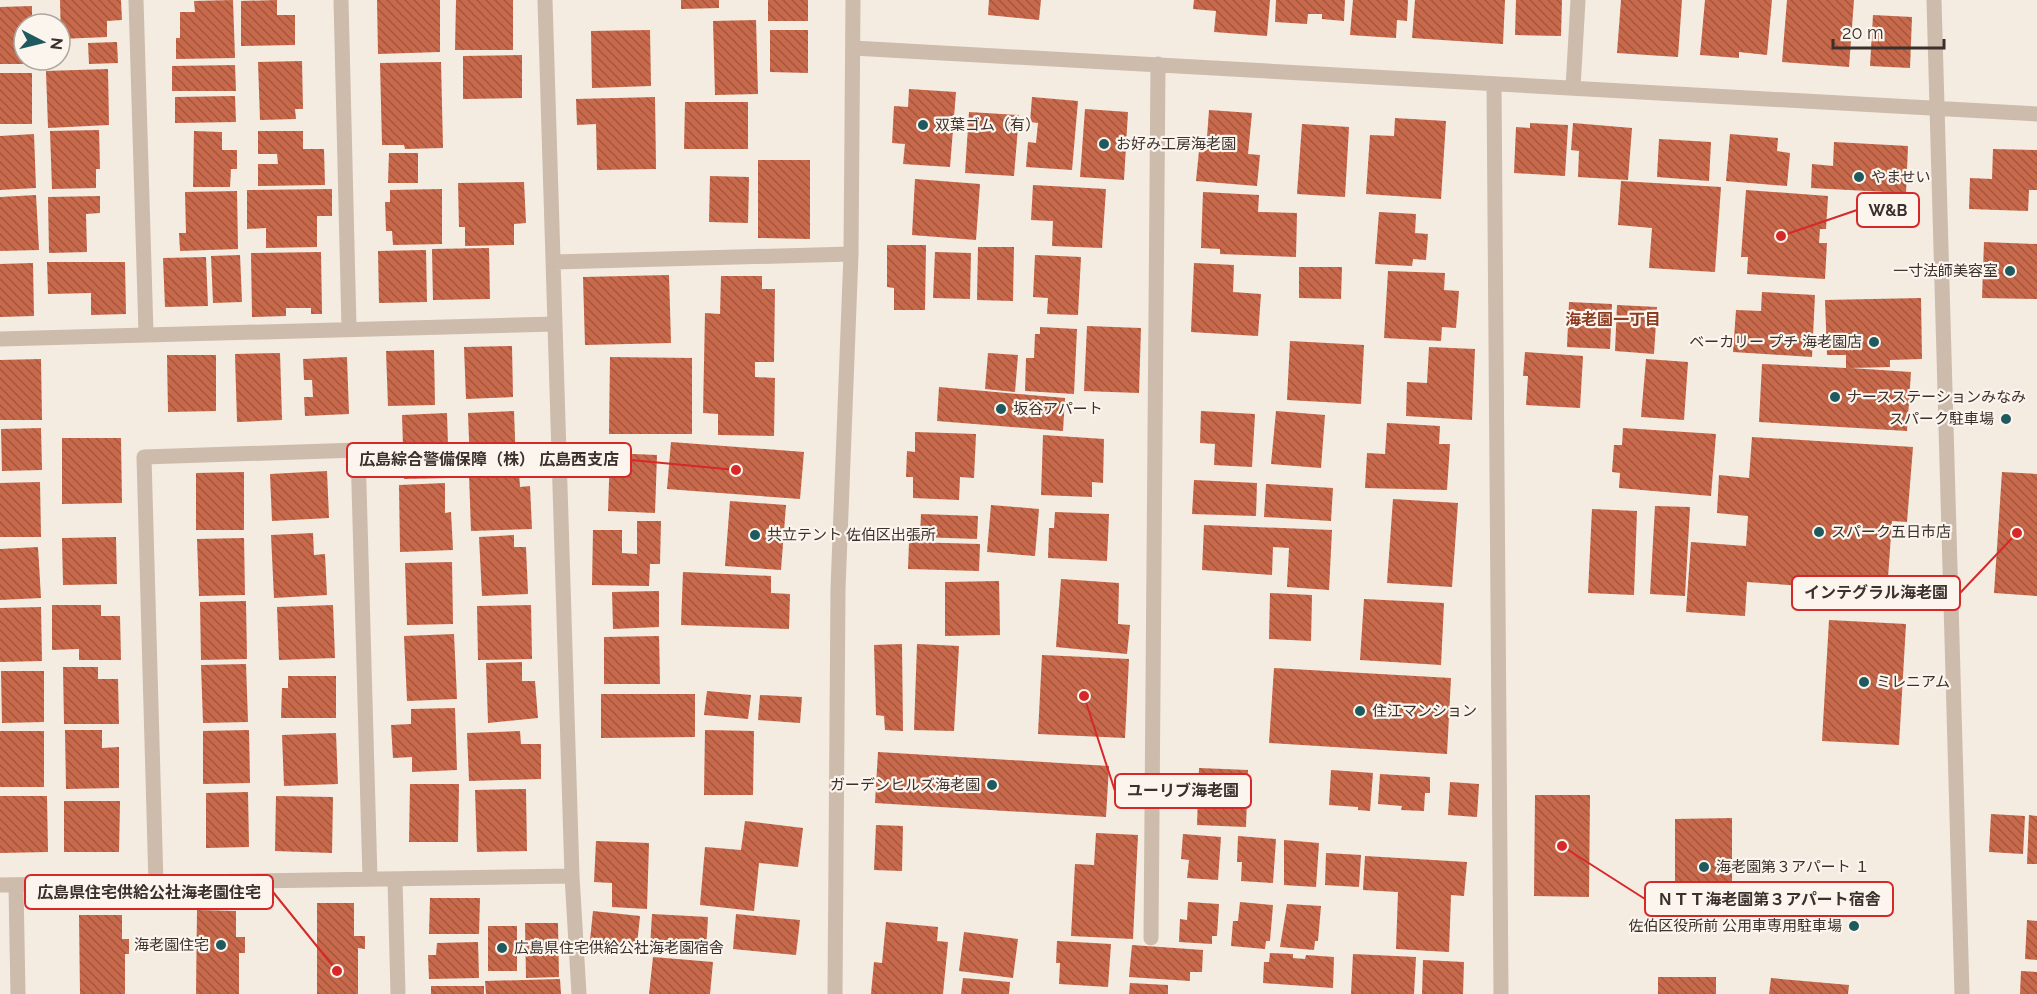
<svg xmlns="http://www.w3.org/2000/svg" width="2037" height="994" viewBox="0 0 2037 994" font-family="Raleway,'Noto Sans JP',sans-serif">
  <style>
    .building { fill: url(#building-back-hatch) }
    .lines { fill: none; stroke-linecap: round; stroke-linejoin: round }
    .minor { stroke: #cdbbac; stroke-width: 15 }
    .poi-dot { fill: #1f5a5e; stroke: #fbf5ee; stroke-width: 2 }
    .labels { text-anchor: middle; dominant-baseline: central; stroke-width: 4.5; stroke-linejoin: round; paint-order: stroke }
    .poi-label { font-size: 15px; fill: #3b302b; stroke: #fbf5ee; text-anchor: start }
    .neighbourhood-label { font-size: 16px; font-weight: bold; fill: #8c3b22; stroke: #fbf5ee }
    .leader { fill: none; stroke: #d62828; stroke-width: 2 }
    .callout-dot { fill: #d62828; stroke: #fbf5ee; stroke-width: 2 }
    .callout { fill: #fbf5ee; stroke: #d62828; stroke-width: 2 }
    .callout-label { font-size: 16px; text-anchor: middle; font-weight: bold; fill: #3b302b }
  </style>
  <defs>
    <pattern id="building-back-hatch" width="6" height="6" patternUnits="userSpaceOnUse" patternTransform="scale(1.5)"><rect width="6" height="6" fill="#c8694b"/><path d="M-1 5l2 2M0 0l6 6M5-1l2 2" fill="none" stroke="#a4573f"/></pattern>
  </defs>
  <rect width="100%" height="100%" fill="#f4ebe1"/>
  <path class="building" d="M60,0H121L122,20L107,21V37L61,39Z
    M233,0L235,58L176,59V38H180V12H195L194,1Z
    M277,0V15H295V45L241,46V1Z
    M377,0H440V52L378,54Z
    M456,0H513V50H455Z
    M681,0H719V8L681,9Z
    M768,0H808V21H768Z
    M989,0H1041L1039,20L988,15Z
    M1194,0H1270L1267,36L1214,32L1216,11L1193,9Z
    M1276,0H1345L1344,21L1322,19V14H1308L1307,24L1275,22Z
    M1353,0H1408L1407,21L1397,20L1396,38L1350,35Z
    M1415,0H1505L1503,44L1412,38Z
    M1516,0H1562L1561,36L1515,35Z
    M1621,0H1682L1678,57L1617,53Z
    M1705,0H1772L1767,55L1739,52V58L1700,55Z
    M1787,0H1854L1849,67L1782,62Z
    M32,6V24H24V60H30V64H0V7Z
    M1873,15L1912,17L1910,68L1870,66Z
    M756,20L758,94L715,95L713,21Z
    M650,30L651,86L592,88L591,31Z
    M770,30H808V73L770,72Z
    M117,42L118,63L89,64L88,43Z
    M522,55V98L463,99V56Z
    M302,61L303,109H295L296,119L260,120L258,62Z
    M441,62L443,148L405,149L404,145H382L380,63Z
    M235,65L236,91H172V66Z
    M108,69L109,125L48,128L46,71Z
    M0,73H32V124H0Z
    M909,89L956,92L950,167L903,164L905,144L892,143L894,106L908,107Z
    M235,96L236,122L175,123V97Z
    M655,97L656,169L597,170L596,124L577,125L576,99Z
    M1032,97L1078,101L1072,170L1026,167L1028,142L1036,143L1038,123L1030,122Z
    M685,102H748V149H684Z
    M1085,109L1128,112L1124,180L1080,177Z
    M1209,110L1252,113L1248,154L1260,155L1257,186L1196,181L1199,151H1206Z
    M969,112L1019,115L1014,176L965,173Z
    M1395,118L1446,121L1441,199L1366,194L1370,135L1394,136Z
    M1530,123L1568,125L1565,176L1514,173L1516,127L1530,128Z
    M1573,123L1632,128L1628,180L1578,177L1579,151L1571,150Z
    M1302,124L1349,127L1345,197L1297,194Z
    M99,130L100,169H96V188L52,189L50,131Z
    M194,131L222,132V150H237V169H231L230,187H193Z
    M258,131H303V149H324L325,185L258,186V164H278L277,154H258Z
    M34,134L36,188L0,190V136Z
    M1730,134L1778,138L1777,151L1790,153L1787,186L1726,181Z
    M1659,139L1711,142L1709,181L1657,177Z
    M1834,142L1908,146L1906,193L1811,188L1812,164L1833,166Z
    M1993,149L2037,150V190H2029L2028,211L1969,209L1970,178L1992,179Z
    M389,153H418V183H388Z
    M758,160H810V239L758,238Z
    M710,176L749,177L748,223L709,222Z
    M915,179L980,184L976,240L912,235Z
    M1621,181L1721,187L1715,272L1649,268L1652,228L1618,225Z
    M524,182L526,223L514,224V245L465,246V227H459L458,183Z
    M1033,185L1106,189L1102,248L1052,246L1053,221L1031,220Z
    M332,189V216H317V247L266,248V228L247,229V190Z
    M442,189V244L393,245L392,231H386L385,202H390V190Z
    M1746,190L1828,196L1826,229H1820L1819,243H1827L1825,279L1747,274L1748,257H1741Z
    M237,191L238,249L180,251L179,233H186L185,192Z
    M1203,192L1259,195L1258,212L1297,213L1296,257L1220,254V249L1201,248Z
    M36,195L39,250L0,251V197Z
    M100,196V213L86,214L87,252L49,253L48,197Z
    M1379,212L1416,214L1415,233L1428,234L1426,260L1413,259L1412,266L1375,264Z
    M1984,242L2037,244V299L1982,298Z
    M887,245H926L925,310H894V288L887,287Z
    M978,247H1014L1013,301L977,300Z
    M489,248L490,299L433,300L432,249Z
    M426,250L427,302L379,303L378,251Z
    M321,252L322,314H311V308H286V316L252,317L251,253Z
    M935,252L971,253L970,299L933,298Z
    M240,255L242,302L213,303L211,256Z
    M1035,255L1081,257L1078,315L1047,314L1048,298L1033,297Z
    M206,257L208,306L165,307L163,258Z
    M47,262H125L126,314L91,315V293L48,294Z
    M33,263L34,316L0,317V264Z
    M1194,263L1234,265L1233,292L1261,294L1258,336L1191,332Z
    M1299,267H1342L1341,299L1299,298Z
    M1388,271L1445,273L1444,290L1459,291L1456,328L1442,327L1441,341L1384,338Z
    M669,275L671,343L585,345L583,277Z
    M721,276H762V289H775L774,362H755V377L775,378L774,436L718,435V414L703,413L705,313L720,314Z
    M1762,292L1815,295L1812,357L1733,352L1736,310L1761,311Z
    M1921,298L1922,359L1890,360V367L1850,368L1911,372L1907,431L1759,422L1762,364L1846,368V355H1827L1825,300Z
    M1569,302L1612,304L1610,349L1567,347Z
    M1617,305L1657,307L1654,354L1615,351Z
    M1087,326L1141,328L1139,393L1084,391Z
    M1040,327L1077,329L1074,394L1025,391L1026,358H1034L1035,334H1040Z
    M1290,341L1364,345L1361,404L1287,400Z
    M512,346L513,397L466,399L464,347Z
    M1429,347L1475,349L1472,420L1406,416L1407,382L1427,383Z
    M434,350L435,405L388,406L386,351Z
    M1525,352L1583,356L1580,408L1526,405L1528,376H1523Z
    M280,353L282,420L237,422L235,354Z
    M988,353L1018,355L1015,392L985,389Z
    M167,355H216V411L168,412Z
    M347,357L349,414L305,416L304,397H313L312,380H304L303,359Z
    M610,357L692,358V434H609Z
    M41,359L42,420H0V360Z
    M1646,359L1688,362L1684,420L1641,417Z
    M939,387L1065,398L1063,431L937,421Z
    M514,411L516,464L470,466L468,413Z
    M1201,411L1255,414L1252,467L1214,465L1215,444L1200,443Z
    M1276,411L1325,415L1321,468L1271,464Z
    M447,413L449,478L404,479L402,415Z
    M1387,423L1440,426L1439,444H1450L1447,490L1365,488L1367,453L1385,454Z
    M41,428L42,470L2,471L1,429Z
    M1623,428L1716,434L1711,496L1619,488L1620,473L1612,472L1614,445H1622Z
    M915,432L976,434L974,478L960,477L959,500L913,498V477H906L907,451L915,452Z
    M1043,435L1104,439L1103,483L1092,482V497L1041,495Z
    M1752,437L1913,447L1907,522L1892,521L1887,592L1747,582L1745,616L1686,612L1691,542L1746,546L1748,516L1717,513L1719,475L1749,478Z
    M62,438H121L122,503L62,504Z
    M671,442L804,452L800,499L667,489Z
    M610,453L657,455L655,513L608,511Z
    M327,471L329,518L272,521L270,474Z
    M244,472V530H196V473Z
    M519,472L520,487L530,486L532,529L471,531L469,474Z
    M2002,472L2037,474V596L1994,593Z
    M1194,480L1257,483L1256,516L1192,514Z
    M40,482L41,537H0V483Z
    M445,483V513L451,512L453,550L400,552L399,485Z
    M1266,484L1333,488L1331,521L1264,517Z
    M1393,499L1458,503L1452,587L1387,583Z
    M730,501L786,505L781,570L725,566Z
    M991,505L1039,509L1035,556L987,552Z
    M1655,506L1690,507L1685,596L1650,594Z
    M1592,509L1637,511L1634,595L1588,593Z
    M1055,512L1109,514L1107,561L1048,558L1049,528H1054Z
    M921,514L978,516L977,539L920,537Z
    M637,521H661L660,564H650L649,586L592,585L593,530H622V553L637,554Z
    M1204,525L1332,530L1329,590L1287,587L1289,548L1273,547L1272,575L1202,570Z
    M313,533L314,555L325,554L327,595L274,598L271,535Z
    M514,535V547H526L528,594L482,596L479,537Z
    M116,537L117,584L63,585L62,538Z
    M244,538L245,595L199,596L197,539Z
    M909,542L980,544L979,571L908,569Z
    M38,547L41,598L0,600V549Z
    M452,562L453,624L407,625L405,563Z
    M683,572L771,576V593L790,594L789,629L681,625Z
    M1061,579L1119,583L1118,624L1130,625L1127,654L1056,647Z
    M999,581L1000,635L945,636V582Z
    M659,591V627L613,629L612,592Z
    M1270,593L1312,595L1311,641L1269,639Z
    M1364,599L1444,603L1441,665L1360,660Z
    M246,601L247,659L201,660L200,602Z
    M52,605H101V616H120L121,660H79V649L52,650Z
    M333,605L335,658L279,660L277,607Z
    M531,605L532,659L478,660L477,606Z
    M41,607L42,661L0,662V608Z
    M1829,620L1906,624L1899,745L1822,741Z
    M454,634L457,699L407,701L404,636Z
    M659,636L660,684H604V637Z
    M902,644L903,731L885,730L884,716L876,715L874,645Z
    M917,644L959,646L954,731L914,730Z
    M1042,655L1129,659L1125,738L1038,734Z
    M522,662V681H535L538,718L488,723L486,663Z
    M246,664L248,722L203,723L201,665Z
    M63,667H98V679H118L119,724H64Z
    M1274,668L1451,678L1447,754L1269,743Z
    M1,671H44V722L2,723Z
    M288,676H336V718H281L282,688H288Z
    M707,691L751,695L748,719L704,715Z
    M601,694H695V737L601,738Z
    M760,695L802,697L800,723L758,720Z
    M455,708L457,770L412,772V757L393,758L391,725L411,724V709Z
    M65,730H102V748L119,747V788L66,789Z
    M249,730L250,783L203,784V731Z
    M705,730L754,731L753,795H704Z
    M0,731H44V787H0Z
    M520,731L521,744H541V779L469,781L467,733Z
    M336,733L338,784L284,786L282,735Z
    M878,752L1109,766L1106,817L875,803Z
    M1199,768L1248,770L1246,827L1197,825Z
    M1331,770L1373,773L1370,811L1358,810V807L1329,805Z
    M1380,774L1430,777V793H1425L1424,811L1401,810L1402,806L1378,804Z
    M1450,782L1479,784L1477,817L1448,815Z
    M410,784H459L458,842H409Z
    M526,789L527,851L477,852L475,790Z
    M248,792L249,847L206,848V793Z
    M1535,795H1590L1589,897L1534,896Z
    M0,796H47L48,852L0,853Z
    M276,796L333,797L332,853L275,851Z
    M64,801H120L119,852H64Z
    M1991,814L2025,816L2023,854L1989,852Z
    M2029,815L2037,816V864H2027Z
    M1732,818V916H1675V819Z
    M745,821L803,828L798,867L759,863L754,911L700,905L705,847L741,850Z
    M876,825L903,826L902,871L874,870Z
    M1096,833L1138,835L1133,939L1071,936L1075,864L1094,865Z
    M1183,834L1221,837L1218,880L1187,878L1189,860L1181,859Z
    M1238,836L1276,839L1273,883L1241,881L1242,862H1237Z
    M1284,840L1319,843L1316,887L1284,885Z
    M596,841L649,843L647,909L612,907V883L594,882Z
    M1326,853L1361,855L1359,887L1325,885Z
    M1365,856L1467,862L1464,896L1451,895L1449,952L1396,949L1398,892L1363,890Z
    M430,898H480L479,934H429Z
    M1188,902L1219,904L1217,936H1212V944L1179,942L1180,919L1187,920Z
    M1240,902L1273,905L1270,941H1266L1265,949L1231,946L1233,921H1238Z
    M317,903H354V936H365V949L358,948V994H317Z
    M1287,904L1321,906L1318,941H1315L1314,950L1280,947Z
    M197,910L236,911V937H245V953H239V994H196Z
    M593,911L640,916L636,954L589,950Z
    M652,914L708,917L706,951L650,948Z
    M736,914L800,920L796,955L733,949Z
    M79,915H122V939H129V954H125V994H80Z
    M2027,920L2037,921V960L2025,959Z
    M886,922L938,927L937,941L948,942L943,994H871L874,962L882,963Z
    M525,923H558L559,977L526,978Z
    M488,926H517V971H488Z
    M964,932L1018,939L1013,978L959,971Z
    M1057,941L1111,944L1108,987L1059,984L1060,963H1056Z
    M478,942L479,978L429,979L428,955H436L437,943Z
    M1132,945L1203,950L1202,972H1190V981L1129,977Z
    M1270,953L1293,954V958L1305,959L1306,955L1334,957L1333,988L1263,983L1264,962H1269Z
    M1353,954L1416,957L1414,994H1351Z
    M653,957L713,962L710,994H649Z
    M1423,960L1464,962L1463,994H1422Z
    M2021,971L2037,972V994H2020Z
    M1658,977H1716V994H1658Z
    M963,978L1010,982L1009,994H961Z
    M1771,978L1849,985L1848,994H1769Z
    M560,979L561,994H486L485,981Z
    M1130,983L1168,985V994H1129Z
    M431,986H484V994H431Z"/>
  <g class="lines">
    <path class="minor" d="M136,0L146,333
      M341,0L349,327
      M545,0L572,876L579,994
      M1934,0L1962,994
      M853,48L2037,114
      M1494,84L1501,994
      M1573,88L1578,0
      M554,262L851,254
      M0,339L555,324
      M395,879L398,994
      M156,884L144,457L358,450L370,879
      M0,885L572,876
      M16,886L18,994
      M1151,938L1158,64
      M835,994L838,589L851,254L853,0"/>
  </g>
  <g class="poi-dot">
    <circle cx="923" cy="125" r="6"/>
    <circle cx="1104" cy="144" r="6"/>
    <circle cx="1859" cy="177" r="6"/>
    <circle cx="2010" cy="271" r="6"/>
    <circle cx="1874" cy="342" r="6"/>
    <circle cx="1835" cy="397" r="6"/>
    <circle cx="1001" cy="409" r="6"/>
    <circle cx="2006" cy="419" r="6"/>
    <circle cx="1819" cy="532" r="6"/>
    <circle cx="755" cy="535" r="6"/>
    <circle cx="1864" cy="682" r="6"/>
    <circle cx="1360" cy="711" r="6"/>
    <circle cx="992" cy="785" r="6"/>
    <circle cx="1704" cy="867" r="6"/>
    <circle cx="1854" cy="926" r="6"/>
    <circle cx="221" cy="945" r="6"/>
    <circle cx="502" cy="948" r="6"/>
  </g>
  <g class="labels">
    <g class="poi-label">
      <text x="935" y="125">双葉ゴム（有）</text>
      <text x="1116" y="144">お好み工房海老園</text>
      <text x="1871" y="177">やませい</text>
      <text x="1998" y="271" text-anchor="end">一寸法師美容室</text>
      <text x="1862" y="342" text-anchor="end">ベーカリー プチ 海老園店</text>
      <text x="1847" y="397">ナースステーションみなみ</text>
      <text x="1013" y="409">坂谷アパート</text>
      <text x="1994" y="419" text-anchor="end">スパーク駐車場</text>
      <text x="1831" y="532">スパーク五日市店</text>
      <text x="767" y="535">共立テント 佐伯区出張所</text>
      <text x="1876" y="682">ミレニアム</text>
      <text x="1372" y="711">住江マンション</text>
      <text x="980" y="785" text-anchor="end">ガーデンヒルズ海老園</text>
      <text x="1716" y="867">海老園第３アパート １</text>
      <text x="1842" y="926" text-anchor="end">佐伯区役所前 公用車専用駐車場</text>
      <text x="209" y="945" text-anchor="end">海老園住宅</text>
      <text x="514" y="948">広島県住宅供給公社海老園宿舎</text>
    </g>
    <g class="neighbourhood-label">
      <text x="1613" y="319">海老園一丁目</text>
    </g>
  </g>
  <path class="leader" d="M1781 236L1857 210M736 470L631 460M2017 533L1960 593M1084 696L1115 791M337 971L273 892M1562 846L1645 899"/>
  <g class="callout-dot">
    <circle cx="1781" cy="236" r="6"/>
    <circle cx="736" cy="470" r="6"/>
    <circle cx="2017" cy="533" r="6"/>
    <circle cx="1084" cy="696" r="6"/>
    <circle cx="337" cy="971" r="6"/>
    <circle cx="1562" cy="846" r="6"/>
  </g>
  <g class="callout">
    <rect x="1857" y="193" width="62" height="34" rx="6"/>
    <rect x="347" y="443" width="284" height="34" rx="6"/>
    <rect x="1792" y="576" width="168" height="34" rx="6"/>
    <rect x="1115" y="774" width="136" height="34" rx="6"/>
    <rect x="25" y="875" width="248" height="34" rx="6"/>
    <rect x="1645" y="882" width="248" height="34" rx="6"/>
  </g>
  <g class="callout-label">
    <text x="1888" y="216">W&amp;B</text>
    <text x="489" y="465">広島綜合警備保障（株） 広島西支店</text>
    <text x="1876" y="598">インテグラル海老園</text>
    <text x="1183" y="796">ユーリブ海老園</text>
    <text x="149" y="898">広島県住宅供給公社海老園住宅</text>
    <text x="1769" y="905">ＮＴＴ海老園第３アパート宿舎</text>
  </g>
  <g transform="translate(42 42) rotate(97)"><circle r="28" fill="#fbf5ee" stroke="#aea6a0" stroke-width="1.5"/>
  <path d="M0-4.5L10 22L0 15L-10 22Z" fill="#1f5a5e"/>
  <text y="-9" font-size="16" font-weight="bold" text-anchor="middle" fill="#3b302b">N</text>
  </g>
  <path d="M1833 39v9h111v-9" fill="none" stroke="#3b302b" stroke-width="3"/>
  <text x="1842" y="39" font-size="18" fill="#3b302b" stroke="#fbf5ee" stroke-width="4.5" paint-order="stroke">20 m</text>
</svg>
